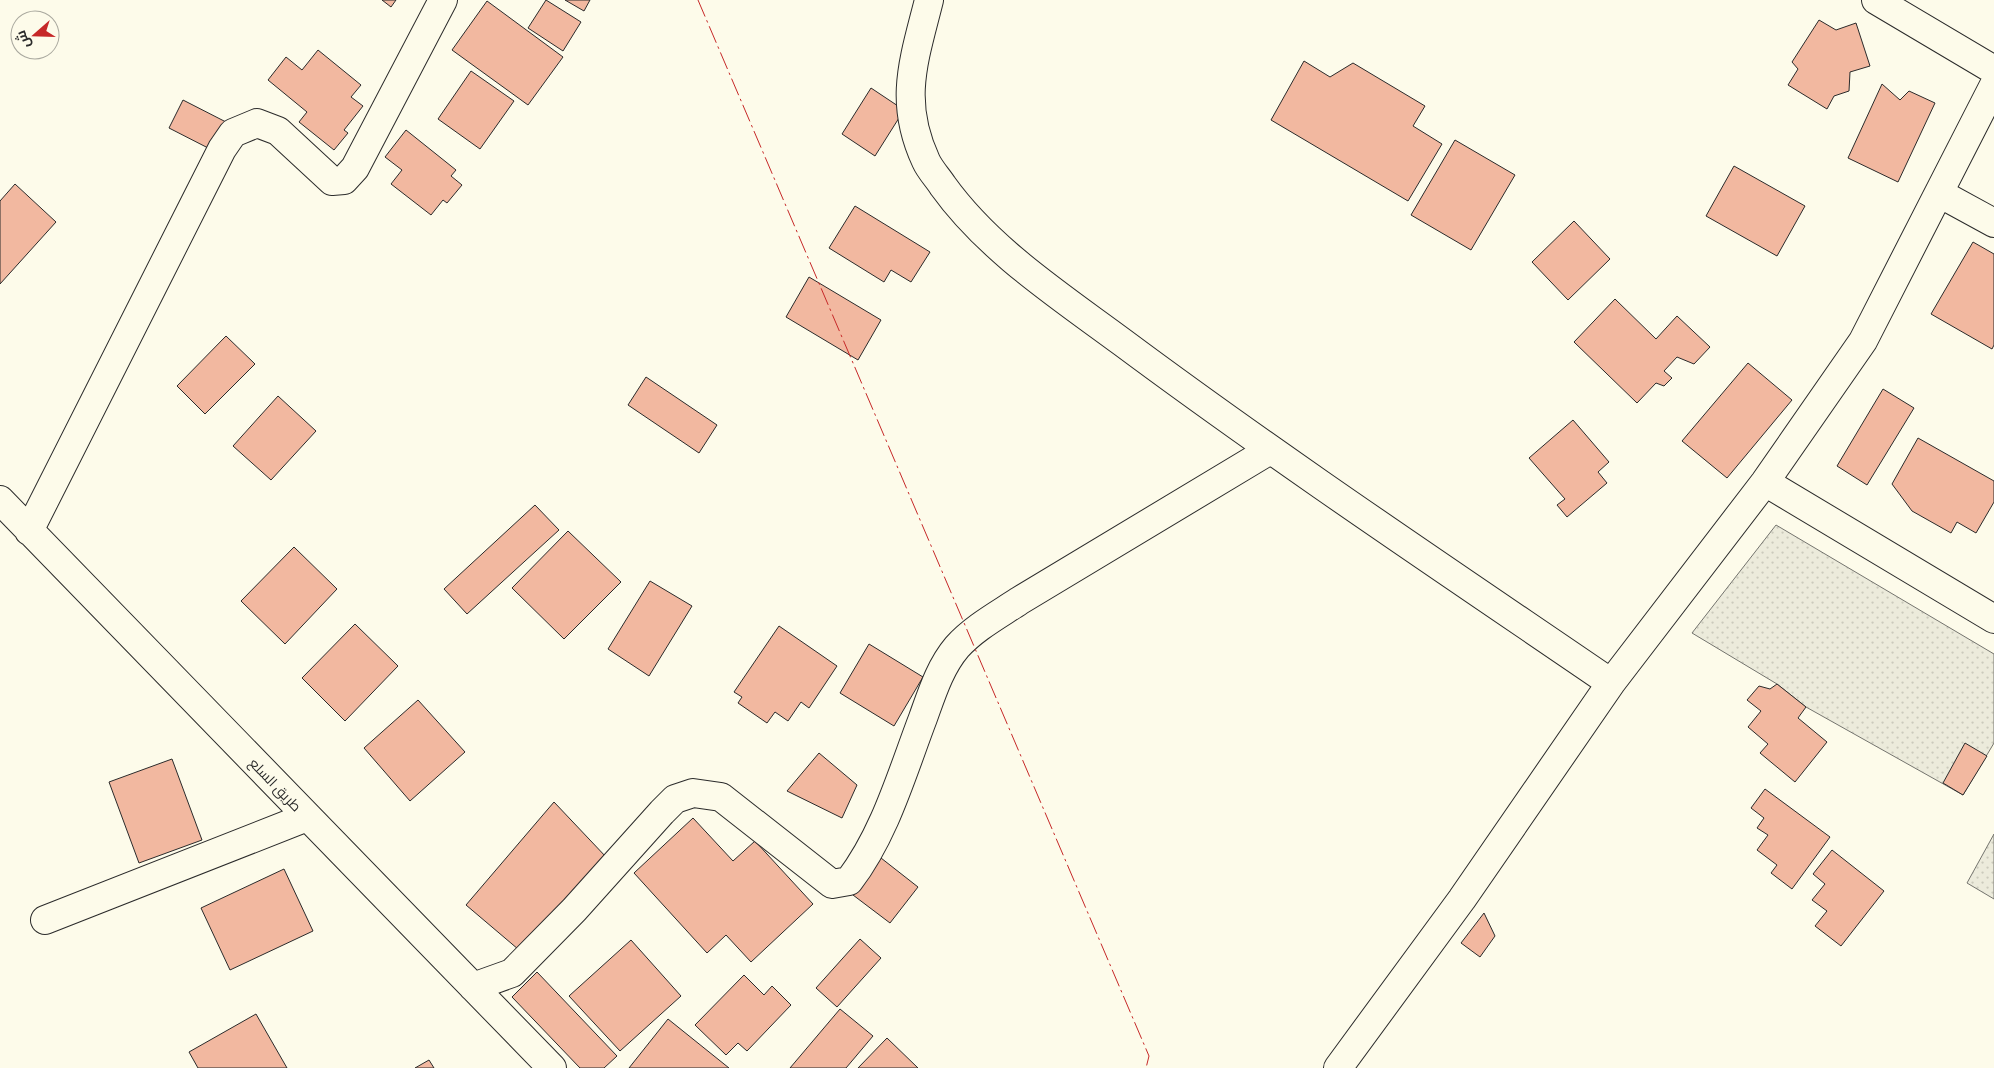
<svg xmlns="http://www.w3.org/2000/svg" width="1994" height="1068" viewBox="0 0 1994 1068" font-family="Bitter,Cairo,serif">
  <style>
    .grass { fill: url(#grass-dots); stroke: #74746e }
    .building { fill: #f2b8a0; stroke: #2b2b2b }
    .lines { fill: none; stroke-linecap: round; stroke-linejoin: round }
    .minor-casing { stroke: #2b2b2b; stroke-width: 30 }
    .minor { stroke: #fdfbea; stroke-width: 28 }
    .power { stroke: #c62828; stroke-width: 1; stroke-dasharray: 18 4 2.5 4; stroke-linecap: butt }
    .labels { text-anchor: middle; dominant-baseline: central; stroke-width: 4; stroke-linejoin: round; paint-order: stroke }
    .street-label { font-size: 14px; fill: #2b2b2b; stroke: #fdfbea }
  </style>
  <defs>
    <pattern id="grass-dots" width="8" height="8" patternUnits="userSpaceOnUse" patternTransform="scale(1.25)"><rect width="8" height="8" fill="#ecebdb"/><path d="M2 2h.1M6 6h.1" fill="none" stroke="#cbcabc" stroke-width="1.8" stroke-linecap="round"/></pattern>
  </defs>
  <rect width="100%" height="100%" fill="#fdfbea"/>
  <path class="grass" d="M1776,525L1994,654V743L1963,795L1806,707L1777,684L1692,633Z
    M1994,834V899L1967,883Z"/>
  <path class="building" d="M382,0H396L391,7Z
    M546,0L581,22L563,51L528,28Z
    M565,0H590L584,11Z
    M487,1L563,57L528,105L452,50Z
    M1819,20L1836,30L1856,23L1870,66L1850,72L1849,91L1834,96L1827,109L1788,85L1798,69L1792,62Z
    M318,50L361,85L351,97L363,106L344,130L348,133L334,150L299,122L307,112L268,80L286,57L302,70Z
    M1304,61L1330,77L1353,63L1425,106L1413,126L1442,144L1408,201L1271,120Z
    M471,71L514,101L480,149L438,119Z
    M1882,84L1900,100L1909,91L1935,103L1898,182L1848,158Z
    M871,88L904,110L875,156L842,134Z
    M183,100L226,122L212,150L169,128Z
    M406,130L456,170L451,176L462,185L447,203L443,200L431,215L391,184L402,170L385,157Z
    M1455,140L1515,175L1471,250L1411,215Z
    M1734,166L1805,206L1777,256L1706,216Z
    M15,184L56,222L0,284V201Z
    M855,206L930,252L911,282L891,270L884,282L829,248Z
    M1574,221L1610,259L1568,300L1532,262Z
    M1973,242L1994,254V345L1992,349L1931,314Z
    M809,277L881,320L858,360L786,317Z
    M1615,299L1656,339L1677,316L1710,347L1694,364L1677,357L1664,371L1672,378L1664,386L1656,383L1637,403L1574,342Z
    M226,336L255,364L205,414L177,386Z
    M1748,363L1792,400L1727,478L1682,441Z
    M646,377L717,425L699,453L628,405Z
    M1883,389L1914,408L1867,485L1837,466Z
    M278,396L316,431L271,480L233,446Z
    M1573,420L1609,462L1598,472L1607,483L1567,517L1557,505L1565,499L1529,458Z
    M1918,438L1994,481V502L1976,533L1957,522L1951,533L1912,511L1892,484Z
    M535,505L559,530L467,614L444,589Z
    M568,531L621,582L564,639L512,588Z
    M294,547L337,589L285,644L241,601Z
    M650,581L692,606L649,676L608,649Z
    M355,624L398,666L345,721L302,678Z
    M779,626L837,666L809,708L801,702L788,721L775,712L767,723L738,703L742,697L734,692Z
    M869,644L923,677L894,726L840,693Z
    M1777,684L1806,707L1798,718L1827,742L1795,782L1760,753L1768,744L1748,727L1761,711L1747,700L1759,686L1770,689Z
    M418,700L465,752L410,801L364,748Z
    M1965,743L1987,756L1963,795L1943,783Z
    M819,753L857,785L842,818L787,791Z
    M172,759L202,840L139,863L109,782Z
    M1765,789L1830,837L1792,889L1771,873L1777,865L1757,850L1768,835L1757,828L1764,818L1751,808Z
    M554,802L607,858L525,955L466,905Z
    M693,818L733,861L755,841L813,904L751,962L726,935L707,953L634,873Z
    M1832,850L1884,891L1841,946L1815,926L1827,911L1812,900L1825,884L1813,874Z
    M881,858L918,887L890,923L853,895Z
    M284,869L313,931L230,970L201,908Z
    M1484,913L1495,936L1480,957L1461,943Z
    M860,939L881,958L837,1007L816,988Z
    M631,940L681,996L620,1051L569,996Z
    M537,972L617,1056L604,1068H580L512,997Z
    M744,975L764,995L772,986L791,1005L747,1051L738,1043L726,1055L695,1025Z
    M840,1009L873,1036L846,1068H790Z
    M256,1014L287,1068H198L189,1052Z
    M668,1019L729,1068H629Z
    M887,1038L918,1068H858Z
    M429,1060L434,1068H415Z"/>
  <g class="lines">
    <defs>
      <path id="minor" d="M929,0C914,60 898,101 926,161C930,170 938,178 943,186C989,250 1060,296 1122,342C1282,461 1447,571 1611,683
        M1876,0L1994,70
        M1939,193L1994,223
        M1765,482L1994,619
        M0,500L552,1068
        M29,531L222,149L233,133L257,123L278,131L332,181L344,180L355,168L443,0
        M45,920L307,817
        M473,987L512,973L574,910L662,812L675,799L693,793L721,797L832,884L849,881C885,834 902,773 923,718C932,693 940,667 957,647C974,628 998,615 1019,601L1270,450
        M1338,1068L1462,899L1611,683L1765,482L1863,341L1994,85"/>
    </defs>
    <use href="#minor" class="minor-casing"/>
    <use href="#minor" class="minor"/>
    <path class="power" d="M698,0L1149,1056L1146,1068"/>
  </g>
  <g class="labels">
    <g class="street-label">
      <text transform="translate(275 785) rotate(46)">طريق السلع</text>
    </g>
  </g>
  <g transform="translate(35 35) rotate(250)"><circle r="24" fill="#fdfbea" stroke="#a9a89e"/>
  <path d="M0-4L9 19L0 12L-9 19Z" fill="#c62828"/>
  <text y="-8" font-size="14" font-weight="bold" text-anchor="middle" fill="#2b2b2b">ش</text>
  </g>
</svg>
